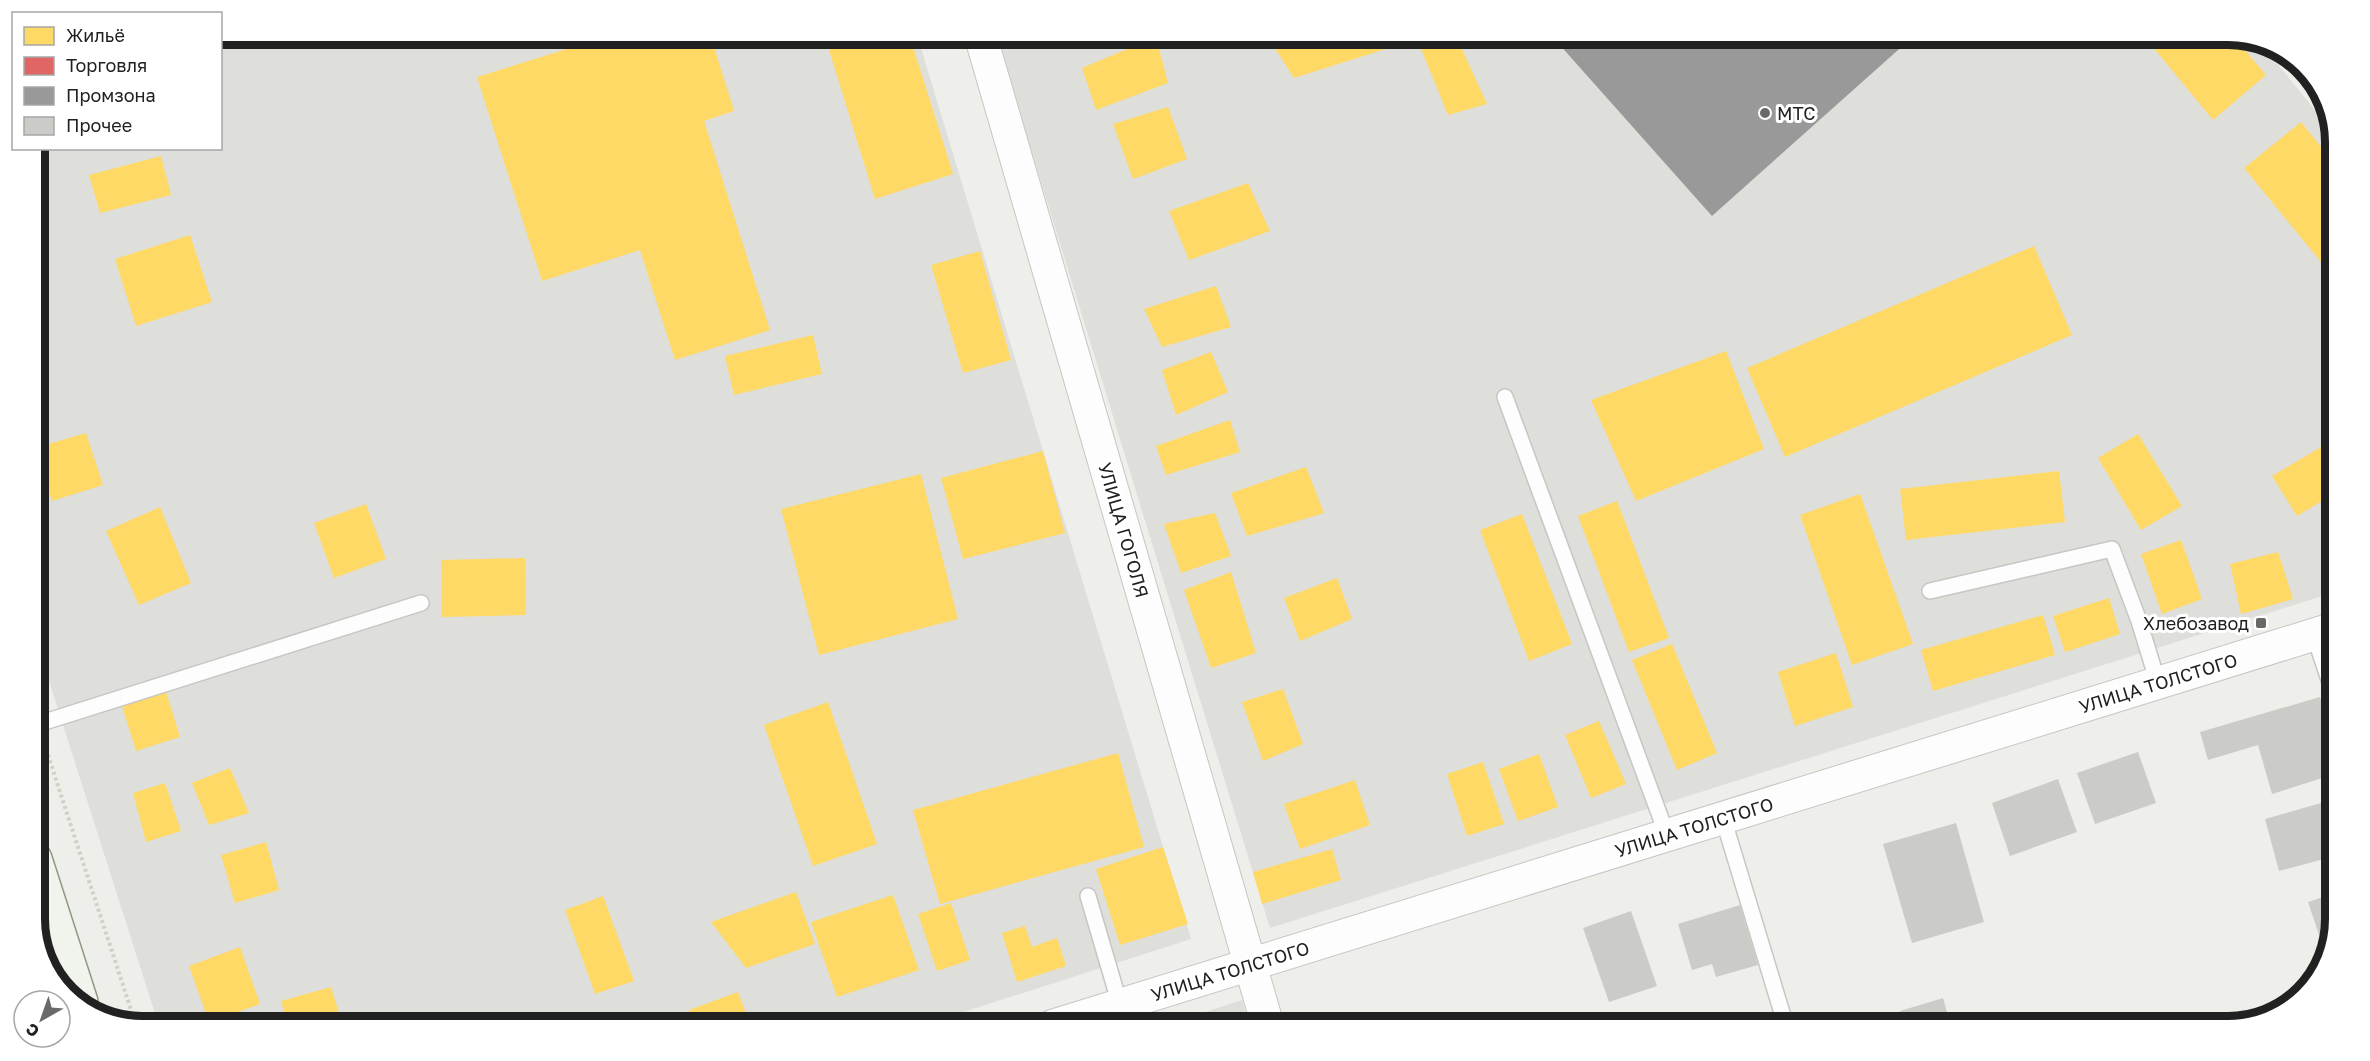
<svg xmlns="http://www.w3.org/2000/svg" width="2370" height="1061" viewBox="0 0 2370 1061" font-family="'Golos Text',sans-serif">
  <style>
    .residential { fill: #dededb }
    .homes { fill: #ffd966 }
    .shops { fill: #e06666 }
    .industry { fill: #999 }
    .building { fill: #cbccc7 }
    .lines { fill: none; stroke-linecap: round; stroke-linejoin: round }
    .lane-casing { stroke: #c6c6c4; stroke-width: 18 }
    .street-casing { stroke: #c6c6c4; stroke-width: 34 }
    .secondary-casing { stroke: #8c9982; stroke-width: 36 }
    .path { stroke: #d4cec6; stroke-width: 4; stroke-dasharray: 3 3; stroke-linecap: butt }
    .lane { stroke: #fcfdfc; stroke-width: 15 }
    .street { stroke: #fcfdfc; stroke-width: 32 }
    .secondary { stroke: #f0f4ec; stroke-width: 33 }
    .poi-dot { fill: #696967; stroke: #fff; stroke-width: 2 }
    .labels { text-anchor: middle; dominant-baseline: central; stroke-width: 6; stroke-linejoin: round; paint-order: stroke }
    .poi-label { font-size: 18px; fill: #212121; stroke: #fff; text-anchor: start }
    .street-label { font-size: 18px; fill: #212121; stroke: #fff }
    .rim { fill: none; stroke: #212121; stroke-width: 8 }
  </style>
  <rect width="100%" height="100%" fill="#eeefea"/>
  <path class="residential" d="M2228,34L2259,41L2335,135V592L1270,928L996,35Z
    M221,35H917L1191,939L920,1026H159L35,637V149L220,148Z
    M1242,1000L1249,1026H1162Z"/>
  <path class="homes" d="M615,34H710L734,111L704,121L770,330L675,360L640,250L542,281L477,77Z
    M824,34H909L953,174L875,199Z
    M1272,34H1455L1487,104L1448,115L1417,39L1294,78L1267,36Z
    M2142,34L2233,36L2266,75L2213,120Z
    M1156,37L1168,83L1096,110L1082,68Z
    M1168,107L1187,159L1133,179L1113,124Z
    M2301,122L2335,164V279L2244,168Z
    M161,156L171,195L100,213L89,175Z
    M1248,183L1270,231L1189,260L1169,211Z
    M190,235L212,302L136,326L115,259Z
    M2034,246L2072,335L1785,457L1747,368Z
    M980,251L1011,360L963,373L931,265Z
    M1216,286L1231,327L1162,347L1144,309Z
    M813,335L822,374L734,395L725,356Z
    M1726,351L1764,449L1636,501L1591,400Z
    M1211,352L1228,392L1176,415L1162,370Z
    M35,370L45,402L35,405Z
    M1230,420L1240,452L1166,475L1156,446Z
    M86,433L103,485L52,501L35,448Z
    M2138,434L2182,506L2141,530L2098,458Z
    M2328,443L2335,455V493L2297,516L2272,476Z
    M1043,451L1065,533L963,559L941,478Z
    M1306,467L1324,513L1247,536L1231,493Z
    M2059,471L2065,522L1906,540L1900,489Z
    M921,474L958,619L819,655L781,509Z
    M1860,494L1913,644L1852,665L1800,515Z
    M1617,501L1669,638L1629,652L1578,516Z
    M366,504L386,559L334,578L314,523Z
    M160,507L191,583L139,605L106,531Z
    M1215,513L1231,556L1181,573L1164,524Z
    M1522,514L1572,644L1529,661L1480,530Z
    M2181,540L2202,599L2162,614L2141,554Z
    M2278,552L2293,599L2241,614L2230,564Z
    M525,558L526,615L442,617L441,560Z
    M1231,572L1256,653L1211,668L1184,590Z
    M1337,578L1352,619L1300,641L1284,598Z
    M2109,598L2120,634L2065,652L2053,616Z
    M2043,615L2055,655L1933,691L1921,650Z
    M1672,644L1717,753L1677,770L1632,660Z
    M1836,653L1853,707L1795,726L1778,672Z
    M1283,689L1303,744L1263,761L1242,702Z
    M166,692L180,737L136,751L122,706Z
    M828,702L877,844L813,866L764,725Z
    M1599,721L1626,784L1591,798L1565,735Z
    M1118,753L1144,847L940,904L913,810Z
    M1539,754L1558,807L1518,821L1499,769Z
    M1483,762L1504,824L1467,836L1447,774Z
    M230,768L249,813L209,825L192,783Z
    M1355,780L1370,825L1300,849L1284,804Z
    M165,783L181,831L146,842L133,793Z
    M266,842L279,890L235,903L221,855Z
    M1163,847L1188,924L1120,945L1096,869Z
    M1332,849L1341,880L1262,904L1253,872Z
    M796,892L815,944L746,968L711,922Z
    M893,895L919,970L837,997L811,922Z
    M603,896L634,981L595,994L565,910Z
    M951,903L970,960L937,971L918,914Z
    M1025,926L1032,947L1057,938L1066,966L1017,982L1002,933Z
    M240,947L260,1004L209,1022L189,966Z
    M331,987L343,1026H288L281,1001Z
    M738,992L751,1026H695L689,1010Z
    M196,1014L200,1026H158Z"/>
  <path class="shops" d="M2335,528V557L2326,531Z"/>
  <path class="industry" d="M1550,34H1916L1712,216Z"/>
  <path class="building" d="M2320,697L2335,747V774L2272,794L2258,745L2208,760L2200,732Z
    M2138,752L2156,803L2095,824L2077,773Z
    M2058,779L2077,832L2010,856L1992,803Z
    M2328,801L2335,827V856L2279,871L2265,819Z
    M1956,823L1984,922L1912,943L1883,844Z
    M2335,893L2336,919L2327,959L2308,902Z
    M1740,905L1758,965L1716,977L1712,964L1692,970L1678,924Z
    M1631,911L1657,986L1609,1002L1583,928Z
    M1943,998L1951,1026H1905L1900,1011Z"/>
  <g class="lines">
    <defs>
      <path id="lane" d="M1505,397L1667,835
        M1930,591L2112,549L2139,621L2158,683
        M2314,635L2335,698
        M35,725L421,603
        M1723,818L1786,1026
        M1088,896L1120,1005"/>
      <path id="street" d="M980,34L1268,1026
        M1052,1026L2335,628"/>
      <path id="secondary" d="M35,859L81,1002"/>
    </defs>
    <use href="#lane" class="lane-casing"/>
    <use href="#street" class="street-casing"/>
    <use href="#secondary" class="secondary-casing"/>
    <path class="path" d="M46,749L136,1025"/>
    <use href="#lane" class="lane"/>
    <use href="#street" class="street"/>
    <use href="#secondary" class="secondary"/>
  </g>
  <g class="poi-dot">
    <circle cx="1765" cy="113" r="6"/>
    <rect x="2255" y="617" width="12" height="12" rx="3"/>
  </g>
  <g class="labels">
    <g class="poi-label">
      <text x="1777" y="113">МТС</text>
      <text x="2249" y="623" text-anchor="end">Хлебозавод</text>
    </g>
    <g class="street-label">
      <text transform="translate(1124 530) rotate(74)">УЛИЦА ГОГОЛЯ</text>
      <text transform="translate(2158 683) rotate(-17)">УЛИЦА ТОЛСТОГО</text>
      <text transform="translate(1694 827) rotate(-17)">УЛИЦА ТОЛСТОГО</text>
      <text transform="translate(1230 971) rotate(-17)">УЛИЦА ТОЛСТОГО</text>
    </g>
  </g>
  <path d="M0 0H2370V1061H0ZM142 45H2228A97 97 0 0 1 2325 142V919A97 97 0 0 1 2228 1016H142A97 97 0 0 1 45 919V142A97 97 0 0 1 142 45Z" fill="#fff" fill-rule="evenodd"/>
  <path class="rim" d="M142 45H2228A97 97 0 0 1 2325 142V919A97 97 0 0 1 2228 1016H142A97 97 0 0 1 45 919V142A97 97 0 0 1 142 45Z"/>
  <rect x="12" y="12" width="210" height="138" fill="#ffffff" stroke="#a6a6a6" stroke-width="1.5"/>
  <rect x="24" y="27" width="30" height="18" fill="#ffd966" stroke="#a6a6a6" stroke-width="1.5"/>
  <text x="66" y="42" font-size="18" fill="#212121">Жильё</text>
  <rect x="24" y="57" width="30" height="18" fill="#e06666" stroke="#a6a6a6" stroke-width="1.5"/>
  <text x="66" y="72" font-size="18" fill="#212121">Торговля</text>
  <rect x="24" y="87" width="30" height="18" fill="#999999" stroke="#a6a6a6" stroke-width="1.5"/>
  <text x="66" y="102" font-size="18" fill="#212121">Промзона</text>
  <rect x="24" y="117" width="30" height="18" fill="#cbccc7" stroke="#a6a6a6" stroke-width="1.5"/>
  <text x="66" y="132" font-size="18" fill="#212121">Прочее</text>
  <g transform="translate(42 1019) rotate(220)"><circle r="28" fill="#ffffff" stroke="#a6a6a6" stroke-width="1.5"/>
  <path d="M0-4.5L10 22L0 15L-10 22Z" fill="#696967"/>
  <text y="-9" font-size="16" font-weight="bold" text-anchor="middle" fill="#212121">С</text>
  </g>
</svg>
